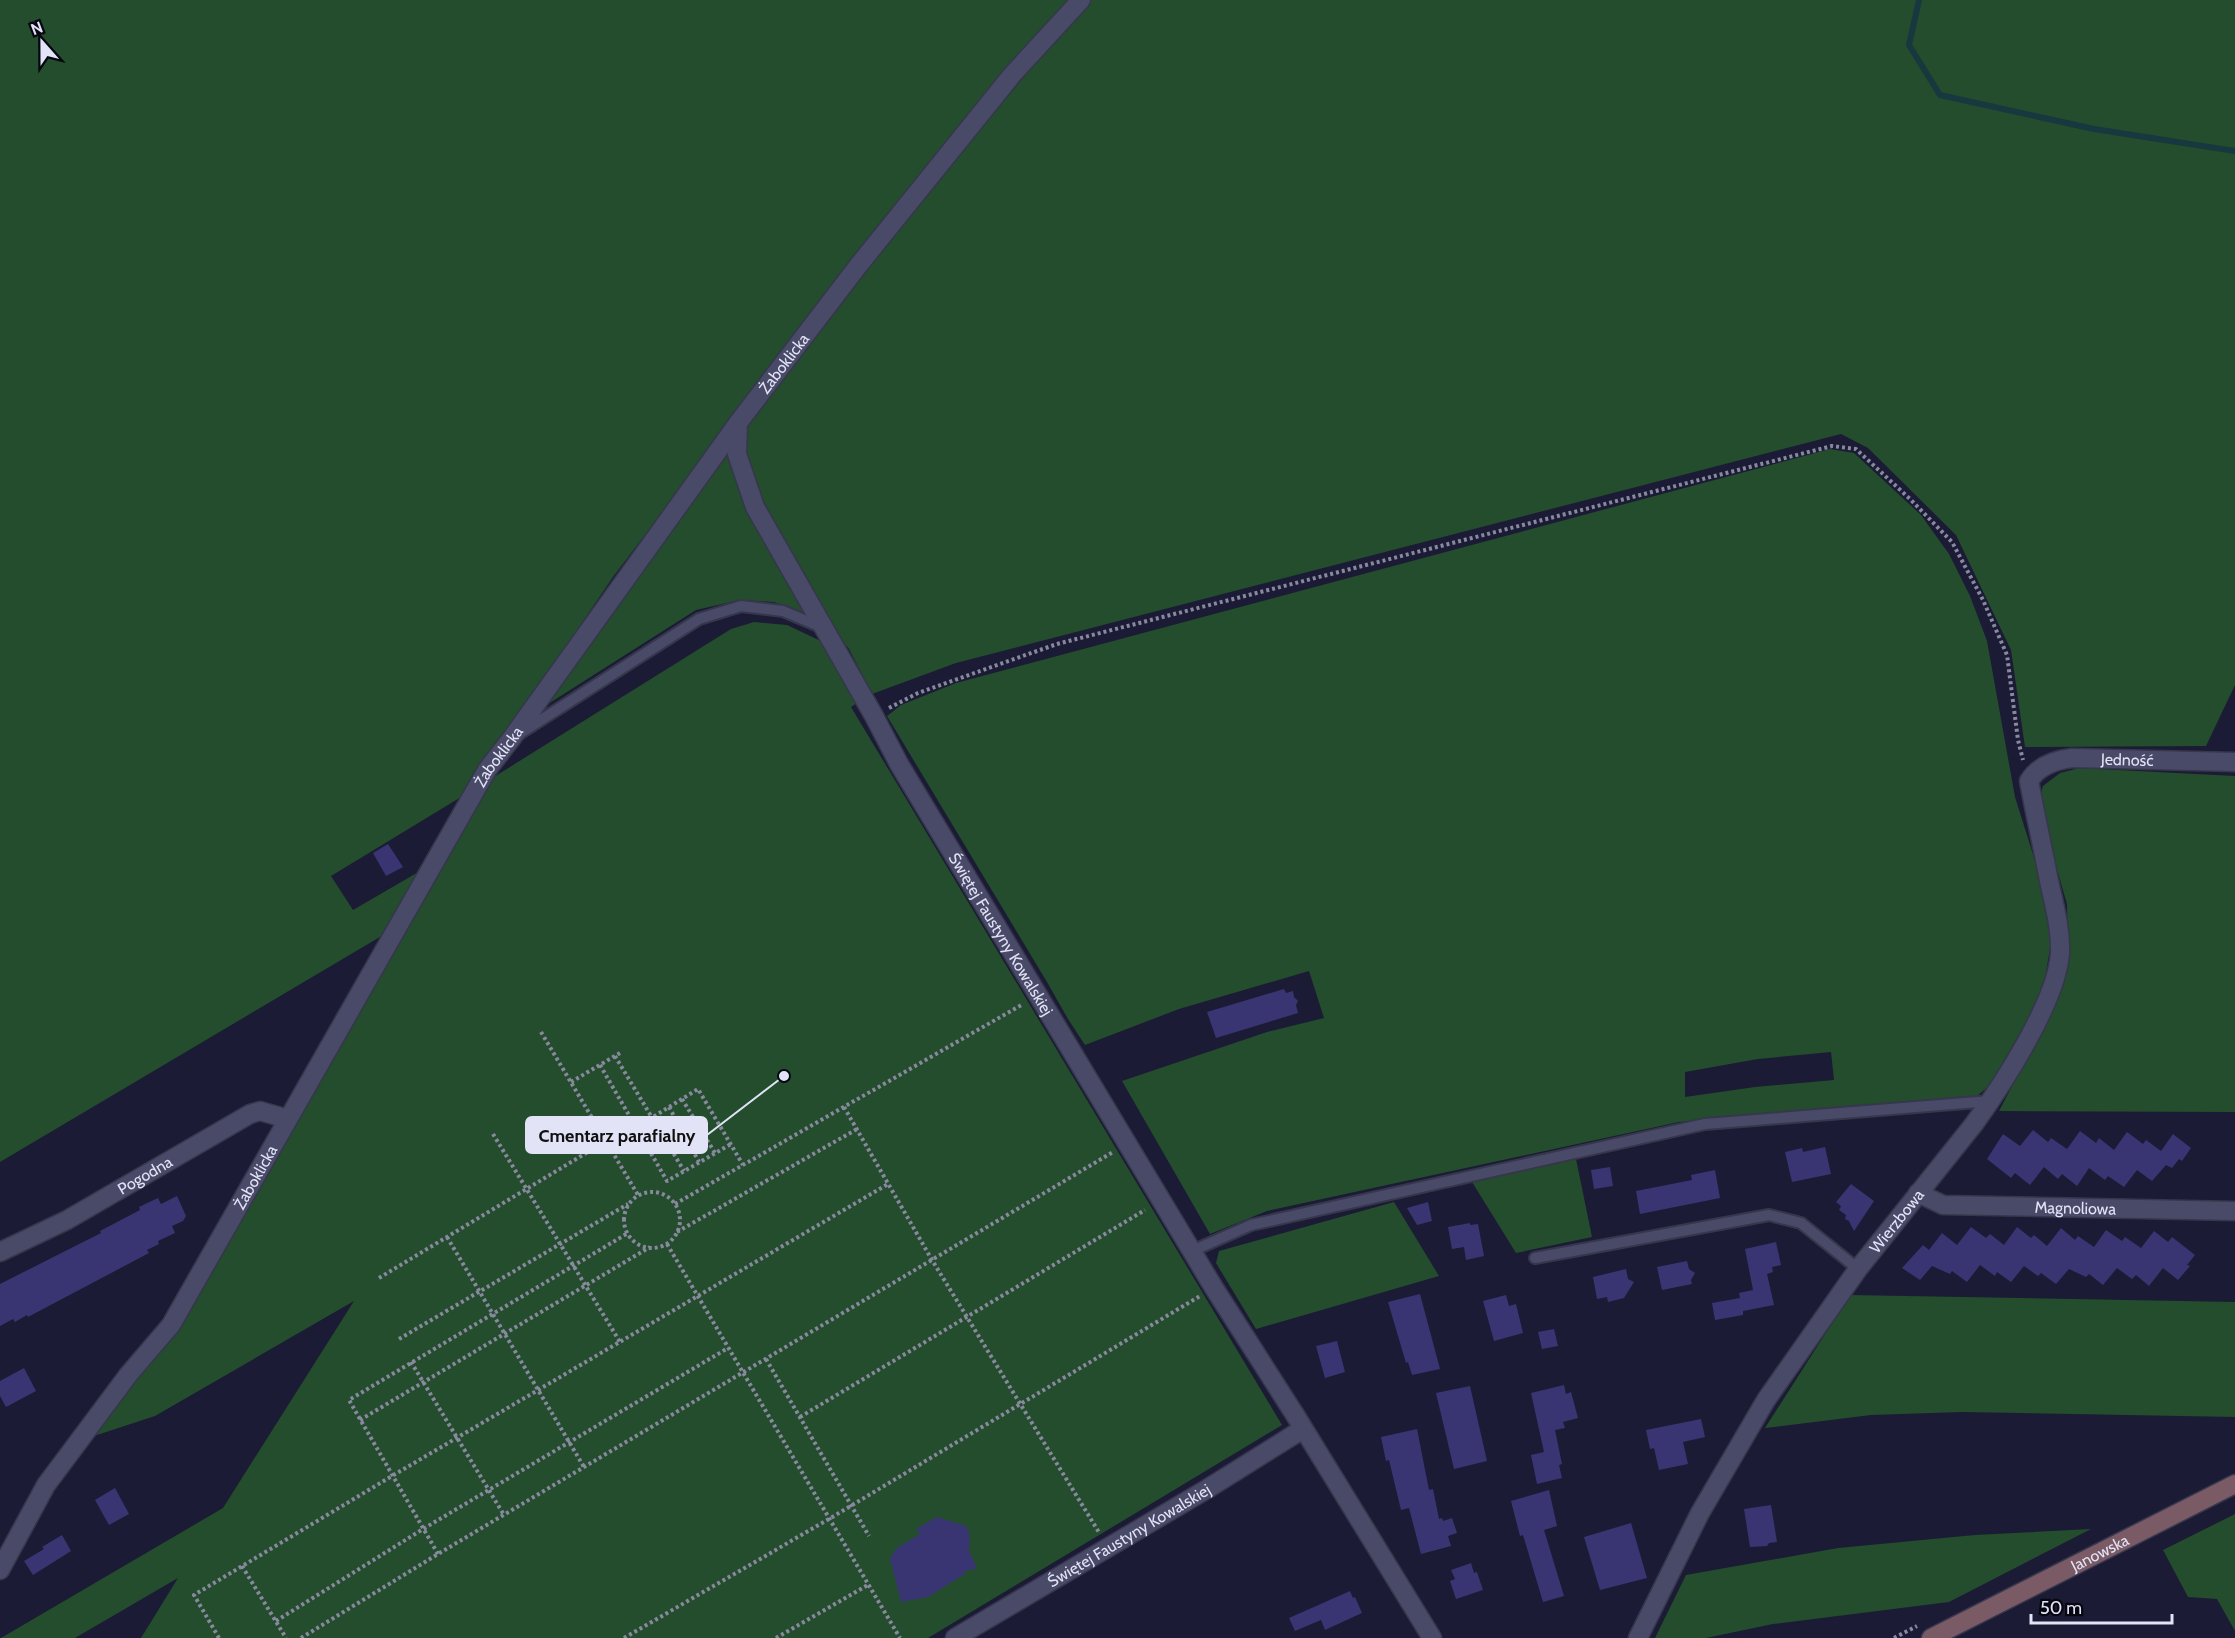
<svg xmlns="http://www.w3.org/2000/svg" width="2235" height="1638" viewBox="0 0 2235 1638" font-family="Cabin,sans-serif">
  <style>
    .green { fill: #234d2c; fill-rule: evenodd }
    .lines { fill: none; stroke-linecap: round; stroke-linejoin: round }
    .stream { stroke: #17383f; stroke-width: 6 }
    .building { fill: #393572 }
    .lane-casing { stroke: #36364c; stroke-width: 14 }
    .street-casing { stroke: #36364c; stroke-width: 21 }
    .secondary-casing { stroke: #36364c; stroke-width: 21 }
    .path { stroke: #88889f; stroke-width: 4; stroke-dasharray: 3 3; stroke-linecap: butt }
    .lane { stroke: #494a68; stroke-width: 10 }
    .street { stroke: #494a68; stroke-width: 18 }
    .secondary { stroke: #7a5a64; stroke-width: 18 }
    .labels { text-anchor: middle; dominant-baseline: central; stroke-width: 5; stroke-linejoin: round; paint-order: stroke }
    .street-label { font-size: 16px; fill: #e2e3f6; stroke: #070712 }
    .leader { fill: none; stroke: #e2e3f6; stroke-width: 2 }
    .callout-dot { fill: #e2e3f6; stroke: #070712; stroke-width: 2 }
    .callout { fill: #e2e3f6; stroke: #e2e3f6; stroke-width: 2 }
    .callout-label { font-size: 18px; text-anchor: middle; font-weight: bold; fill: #111 }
  </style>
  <rect width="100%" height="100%" fill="#1b1b35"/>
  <path class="green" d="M0,0H1073C1003,76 936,154 873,235L613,577L466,794L331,876L353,910L427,867L390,931L0,1162Z
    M1089,0H2235V685L2206,746L2025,747L2011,650L1956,535L1868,448L1841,434L956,663L872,694L849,649L824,620L759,507L742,446L749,421L896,228Z
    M733,436L735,466L817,620L797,610L774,602L740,600L696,610L537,711Z
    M1830,449L1854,453L1921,515L1949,554L1970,596L1987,641L2015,797L2042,883L2052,937L2042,996L1989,1086L1976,1097L1679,1122L1267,1211L1210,1234L1122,1081L1267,1032L1324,1018L1309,971L1179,1009L1085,1045L1068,1019L1047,982L887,716L901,705L956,683ZM1831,1052L1834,1080L1755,1087L1685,1097V1072L1758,1059Z
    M754,622L787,625L825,643L860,701L851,707L1282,1425L928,1638H141L178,1578L75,1638H1L223,1508L354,1301L155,1416L91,1437L131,1386L489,780L731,629Z
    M2079,768L2235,776V1112L1999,1111L2042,1029L2068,961L2067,904L2038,805L2043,786L2060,773Z
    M1576,1159L1592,1237L1516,1253L1472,1182Z
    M1394,1202L1439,1276L1256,1329L1216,1263L1219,1251Z
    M1850,1295L2235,1302V1417L1962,1412L1871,1415L1765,1428Z
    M2235,1514V1631L2217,1599L2188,1597L2163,1550Z
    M2091,1529L1949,1602L1773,1624L1706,1638H1655L1686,1575L1838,1548L1975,1535Z"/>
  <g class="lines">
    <path class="stream" d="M1919,0L1909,45L1940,95L2094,129L2235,151"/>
  </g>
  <path class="building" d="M388,844L403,867L386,876L373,853Z
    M1284,989L1286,993L1293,991L1294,997L1298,1001L1296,1005L1298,1013L1216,1038L1207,1012Z
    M2033,1130L2048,1142L2051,1138L2067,1149L2080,1131L2096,1143L2099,1138L2114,1150L2127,1132L2143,1144L2146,1140L2161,1151L2173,1134L2191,1148L2182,1161L2179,1159L2172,1168L2166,1165L2152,1181L2137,1170L2124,1187L2108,1176L2105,1180L2089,1168L2077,1186L2062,1174L2058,1179L2044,1167L2030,1185L2015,1173L2011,1178L1987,1159L2003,1134L2020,1146Z
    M1825,1147L1831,1174L1792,1182L1785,1152L1802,1148L1803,1152Z
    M1610,1167L1613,1186L1594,1189L1591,1170Z
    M1715,1170L1720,1198L1640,1214L1636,1191L1692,1180L1691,1175Z
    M1851,1184L1874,1201L1854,1231L1849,1221L1845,1219L1846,1215L1839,1210L1841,1206L1836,1202Z
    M177,1196L186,1216L183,1221L172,1226L175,1233L158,1241L159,1244L147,1250L149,1253L28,1317L27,1315L15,1322L13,1319L0,1326V1284L101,1233L100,1231L140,1210L139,1207L158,1198L161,1204Z
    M1428,1202L1432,1221L1417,1225L1407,1208Z
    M1470,1223V1225L1478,1224L1484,1256L1466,1260L1464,1247L1452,1249L1448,1227Z
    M1971,1227L1986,1238L1990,1234L2004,1245L2017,1227L2031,1238L2034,1235L2047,1246L2061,1228L2075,1240L2078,1236L2094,1247L2106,1230L2122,1241L2125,1237L2141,1248L2154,1231L2168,1242L2172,1237L2195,1255L2187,1265L2190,1266L2178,1280L2163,1268L2149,1286L2136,1275L2132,1279L2117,1268L2103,1285L2089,1274L2086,1277L2069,1269L2056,1284L2041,1273L2038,1276L2024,1266L2011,1282L1997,1272L1995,1276L1980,1265L1967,1282L1952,1271L1950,1274L1932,1266L1920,1280L1902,1268L1923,1245L1929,1250L1942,1233L1957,1245Z
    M1776,1242L1781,1265L1772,1267L1773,1272L1767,1274L1774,1305L1743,1311V1315L1715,1320L1712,1303L1740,1298L1739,1293L1753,1290L1745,1249Z
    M1687,1261L1689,1269L1695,1273L1691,1280L1692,1284L1662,1290L1657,1267Z
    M1626,1269L1628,1279L1634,1282L1624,1298L1608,1302L1607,1297L1597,1299L1593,1277Z
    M1420,1294L1440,1369L1412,1375L1408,1362L1406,1363L1388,1302Z
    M1506,1295L1509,1306L1516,1304L1523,1333L1494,1341L1483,1301Z
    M1554,1329L1558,1346L1542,1349L1538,1332Z
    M1337,1341L1345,1372L1325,1378L1316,1346Z
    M24,1368L36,1391L6,1407L0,1396V1381Z
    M1564,1385L1566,1394L1571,1392L1578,1418L1563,1422L1565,1428L1555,1430L1562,1464L1559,1465L1562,1478L1537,1484L1531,1455L1544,1452L1531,1393Z
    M1470,1386L1487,1461L1454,1469L1436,1393Z
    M1701,1419L1705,1437L1683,1442L1688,1464L1659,1470L1654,1448L1650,1449L1646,1430Z
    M1417,1429L1429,1490L1433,1489L1439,1519L1442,1518L1443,1521L1452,1518L1457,1533L1448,1536L1451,1546L1421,1554L1409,1508L1401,1510L1389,1460L1386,1461L1381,1437Z
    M115,1488L129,1514L109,1525L95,1500Z
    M1549,1490L1557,1526L1544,1530L1564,1596L1543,1602L1523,1535L1520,1536L1511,1501Z
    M1771,1505L1777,1542L1769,1543L1767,1546L1750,1547L1744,1509Z
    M937,1517L966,1526L969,1532L970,1546L968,1548L977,1569L967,1570L963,1575L928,1597L901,1602L890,1558L897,1548L920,1534L916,1529Z
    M1631,1523L1647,1578L1600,1590L1584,1537Z
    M62,1535L71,1551L33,1575L24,1561L44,1549L42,1547Z
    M1471,1563L1474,1573L1477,1572L1483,1590L1456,1599L1450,1581L1455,1579L1451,1570Z
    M1350,1591L1353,1598L1355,1597L1362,1613L1325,1630L1321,1620L1295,1631L1289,1618Z"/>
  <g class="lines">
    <defs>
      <path id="lane" d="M519,734L699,619L741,606L783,611L821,627
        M1192,1251L1251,1225L1705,1124L1990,1101
        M1535,1258L1769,1215L1801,1223L1858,1269"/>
      <g id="street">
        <path id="s1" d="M738,423L737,454L755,507L874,716L899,764L1214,1288L1297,1418L1432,1638"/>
        <path id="s2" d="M1918,1193L1943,1205L2235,1211"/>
        <path id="s3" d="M0,1252L67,1220L250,1114L260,1111L288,1119"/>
        <path id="s4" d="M0,1570L46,1485L129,1374L171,1325L487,770L511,739L738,423L858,266L1012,75L1081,0"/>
        <path id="s5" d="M955,1638L1207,1489L1303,1429"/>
        <path id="s6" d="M1638,1638L1700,1513L1766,1400L1858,1269L1974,1124C2003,1084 2057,1001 2060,953C2061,927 2053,901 2048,876C2042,844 2035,813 2029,781C2038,766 2056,760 2072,758L2235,762"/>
      </g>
      <g id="secondary">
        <path id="s7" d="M1931,1638L2235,1484"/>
      </g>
    </defs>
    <use href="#lane" class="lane-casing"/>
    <use href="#street" class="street-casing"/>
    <use href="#secondary" class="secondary-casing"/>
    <path class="path" d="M889,708L918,693L1057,644L1832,446L1856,449L1910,499L1952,542L1983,600L2007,655L2018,740L2023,760
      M541,1032L638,1195
      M615,1056L684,1171
      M600,1065L667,1181L731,1144
      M571,1082L620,1053
      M682,1099L715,1153
      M669,1107L699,1162
      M844,1107L932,1260L1100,1534
      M493,1134L620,1342
      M608,1145L698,1089L743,1165
      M624 1220a28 28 0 1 1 56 0a28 28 0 1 1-56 0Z
      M675,1204L1023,1004
      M677,1232L857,1129
      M447,1237L584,1467
      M667,1244L900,1638
      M379,1278L606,1141
      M399,1339L628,1204
      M766,1359L869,1536
      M411,1362L504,1515
      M800,1417L1145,1210
      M360,1420L650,1247
      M438,1554L349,1400L628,1233
      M242,1566L286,1638
      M276,1621L423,1529L728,1348
      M219,1638L194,1595L392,1476L888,1184
      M301,1638L438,1554L1113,1152
      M624,1638L829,1519L1200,1296
      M776,1638L868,1585
      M1894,1638L1917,1626"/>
    <use href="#lane" class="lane"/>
    <use href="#street" class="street"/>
    <use href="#secondary" class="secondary"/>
  </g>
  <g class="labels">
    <g class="street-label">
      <text stroke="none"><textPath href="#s4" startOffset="1442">Żaboklicka</textPath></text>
      <text stroke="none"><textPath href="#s4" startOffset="956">Żaboklicka</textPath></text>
      <text stroke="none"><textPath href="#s6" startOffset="1090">Jedność</textPath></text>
      <text stroke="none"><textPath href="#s1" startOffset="580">Świętej Faustyny Kowalskiej</textPath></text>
      <text stroke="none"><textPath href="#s3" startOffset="164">Pogodna</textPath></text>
      <text stroke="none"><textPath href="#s4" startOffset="470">Żaboklicka</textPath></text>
      <text stroke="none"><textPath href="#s2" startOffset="160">Magnoliowa</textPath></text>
      <text stroke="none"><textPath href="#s6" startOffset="492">Wierzbowa</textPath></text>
      <text stroke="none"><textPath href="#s5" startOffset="202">Świętej Faustyny Kowalskiej</textPath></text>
      <text stroke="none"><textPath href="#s7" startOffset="189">Janowska</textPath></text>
    </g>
  </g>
  <path class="leader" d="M784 1076L707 1135"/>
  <circle class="callout-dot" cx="784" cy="1076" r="6"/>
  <rect class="callout" x="526" y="1117" width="181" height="36" rx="6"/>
  <g class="callout-label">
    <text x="617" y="1142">Cmentarz parafialny</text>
  </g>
  <g transform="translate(42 42) rotate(339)" stroke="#070712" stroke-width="4.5" paint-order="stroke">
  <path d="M0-4.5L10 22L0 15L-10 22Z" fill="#e2e3f6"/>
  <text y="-9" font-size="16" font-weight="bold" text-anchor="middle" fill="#e2e3f6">N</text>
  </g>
  <path d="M2031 1614v9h141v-9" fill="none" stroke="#e2e3f6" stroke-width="3"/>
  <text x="2040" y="1614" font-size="18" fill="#e2e3f6" stroke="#070712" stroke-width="4.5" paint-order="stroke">50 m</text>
</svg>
